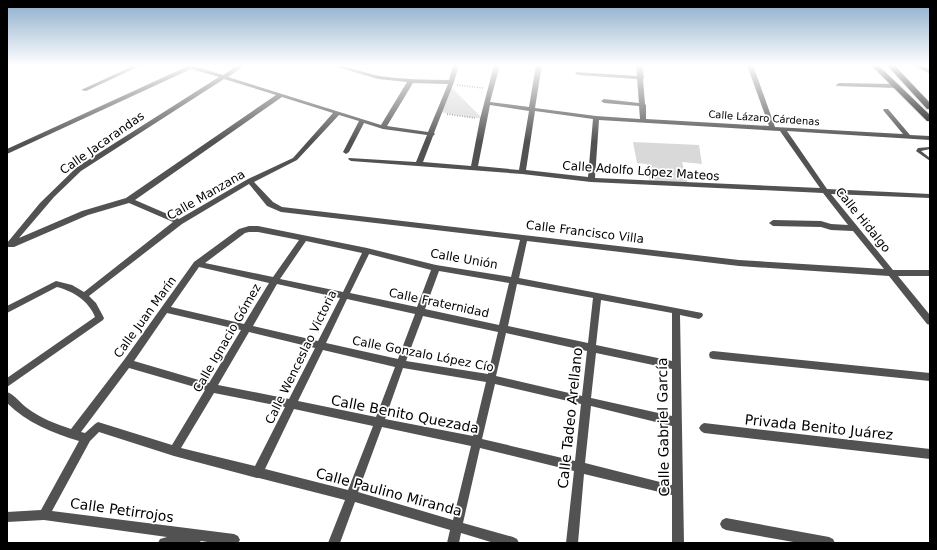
<svg xmlns="http://www.w3.org/2000/svg" width="937" height="550" viewBox="0 0 937 550" font-family="'DejaVu Sans',sans-serif">
  <style>
    .green { fill: #d9d9d9 }
    .lines { fill: none; stroke-linecap: round; stroke-linejoin: round }
    .primary-casing { stroke: #dbdbdb; stroke-width: 2 }
    .path { stroke: #747474; stroke-width: 1.5; stroke-dasharray: 1 1.5; stroke-linecap: butt }
    .lane { fill: #525252; fill-rule: evenodd }
    .street { fill: #525252; fill-rule: evenodd }
    .secondary { fill: #1f1f1f; fill-rule: evenodd }
    .primary { fill: #000; fill-rule: evenodd }
    .labels { text-anchor: middle; dominant-baseline: central; stroke-width: 3.5; stroke-linejoin: round; paint-order: stroke }
    .far-street-label { font-size: 10px; fill: #000; stroke: #fff }
    .street-label { font-size: 12px; fill: #000; stroke: #fff }
    .near-street-label { font-size: 14px; fill: #000; stroke: #fff }
  </style>
  <rect width="100%" height="100%" fill="#fff"/>
  <path class="green" d="M450,86L483,119L439,112Z
    M633,142L699,145L702,164L682,162L688,185L650,183L647,164L637,163Z"/>
  <g class="lines">
    <defs>
      <path id="primary" d="M871,65H878L930,115V121H927Z
        M887,65H894L930,103V109H927Z"/>
    </defs>
    <use href="#primary" class="primary-casing"/>
    <path class="path" d="M457,85L483,88
      M447,114L475,118"/>
    <path class="lane" d="M930,147V149L921,151L930,158V161L916,151L918,148Z"/>
    <path class="street" d="M135,65H142L86,91L81,90Z
      M182,65H190L223,75L238,65H245L228,77L381,125L407,82L378,79L330,65C347,65 363,73 380,76C402,79 426,80 449,80L453,65H459L454,82L434,133L435,134L433,136L423,162L471,166L480,119L494,65H500L490,102L529,107L536,65H542L535,108L596,116L640,119L639,106L604,103L601,101L604,99L639,103L637,79L578,75L575,73L576,72L637,76L636,65H642L644,78L643,79L645,104L646,105V119L769,126L747,65H753L775,127L903,134L883,110L884,109H888L910,135L930,136V140L787,131L827,189L930,194V198L831,194L893,270H930V276H898L930,315V325L927,324L889,276L739,266L527,241L519,278L702,313L703,315L702,317L699,319L680,315L684,543H672V495L584,474L578,543H566L574,471L480,448L463,523L513,537L517,539L519,543H494L461,533L459,543H447L450,530L355,502L340,543H328L345,500L259,478H257L174,456L99,432L90,441L52,511L234,534L238,536L240,540L238,543H214L201,541L199,543H158L160,539L167,537L44,520L7,522V512L41,510L79,441C53,433 27,423 7,403V392C15,395 20,403 27,408C40,418 56,424 71,429L124,360L194,262L239,229L249,226H258L367,248L436,265L511,277L520,240L281,212L267,206L249,184L182,224L89,296L96,303L104,318L103,320L7,387V378L95,317C89,301 73,291 57,287L7,313V306L56,281L72,285L84,292L173,222L129,203L88,215L14,247H7V243L40,203L77,167L219,77L191,69L7,154V149L186,67ZM224,79L276,95L126,198L82,211L19,238L54,197L81,171ZM413,83L448,84L428,132L387,126ZM282,97L333,113L293,158L248,179L179,219L135,200ZM490,105L529,111L519,170L478,166ZM535,111L593,119L588,177L526,170ZM339,115L359,121L343,152L346,154L349,152L364,123L383,129L427,135L416,162L349,158L348,159L351,161L522,174L591,182L823,193L848,225L831,224L821,221L773,220L769,223L773,226L821,227L831,230L853,231L884,269L739,260L282,207L273,202L254,182L297,160ZM599,120L780,131L820,188L595,178ZM249,232H258L299,240L273,277L205,263L245,233ZM306,241L362,253L343,292L280,279ZM369,254L431,270L417,307L350,293ZM199,267L269,283L244,324L171,307ZM439,271L509,283L499,325L425,309ZM277,284L340,298L318,341L253,326ZM517,284L593,298L588,343L508,326ZM347,299L415,314L398,359L326,343ZM601,300L672,313V361L596,345ZM167,313L241,330L209,383L134,361ZM423,316L498,332L488,374L406,361ZM249,332L315,348L289,399L218,385ZM506,333L587,351L582,396L496,376ZM323,350L395,367L376,417L298,401ZM596,353L672,369V416L591,398ZM129,368L205,390L172,445L98,422L95,424L85,433L81,432ZM403,368L486,382L473,436L385,419ZM495,384L581,404L575,461L482,439ZM214,393L285,407L255,466L181,448ZM591,406L672,426V485L585,463ZM294,409L373,426L348,490L265,469ZM382,427L471,446L453,520L358,492Z
      M839,83L897,84L900,86L897,88L837,86L836,85Z
      M713,351L930,373V381L713,359L710,358L709,355L710,352Z
      M704,423L930,449V459L704,433L701,431L699,428L701,425Z
      M726,518L829,537L833,539L835,543H799L726,530L722,528L720,524L722,520Z"/>
    <path class="secondary" d="M914,65H921L930,70V74Z"/>
    <use href="#primary" class="primary"/>
  </g>
  <linearGradient id="sky" x2="0" y2="1"><stop stop-color="#8baccb"/><stop offset="0.46" stop-color="#fff"/><stop offset="1" stop-color="#fff" stop-opacity="0"/></linearGradient>
  <rect width="937" height="142" fill="url(#sky)"/>
  <g class="labels">
    <g class="far-street-label">
      <text transform="translate(764 118) rotate(4)">Calle Lázaro Cárdenas</text>
    </g>
    <g class="street-label">
      <text transform="translate(102 143) rotate(-35)">Calle Jacarandas</text>
      <text transform="translate(641 171) rotate(4)">Calle Adolfo López Mateos</text>
      <text transform="translate(206 195) rotate(-30)">Calle Manzana</text>
      <text transform="translate(863 220) rotate(51)">Calle Hidalgo</text>
      <text transform="translate(585 232) rotate(7)">Calle Francisco Villa</text>
      <text transform="translate(464 259) rotate(10)">Calle Unión</text>
      <text transform="translate(439 303) rotate(12)">Calle Fraternidad</text>
      <text transform="translate(145 317) rotate(-54)">Calle Juan Marín</text>
      <text transform="translate(227 338) rotate(-60)">Calle Ignacio Gómez</text>
      <text transform="translate(423 354) rotate(11)">Calle Gonzalo López Cío</text>
      <text transform="translate(301 357) rotate(-64)">Calle Wenceslao Victoria</text>
    </g>
    <g class="near-street-label">
      <text transform="translate(405 414) rotate(11)">Calle Benito Quezada</text>
      <text transform="translate(570 418) rotate(-84)">Calle Tadeo Arellano</text>
      <text transform="translate(663 427) rotate(-91)">Calle Gabriel García</text>
      <text transform="translate(819 427) rotate(6)">Privada Benito Juárez</text>
      <text transform="translate(389 492) rotate(15)">Calle Paulino Miranda</text>
      <text transform="translate(122 510) rotate(8)">Calle Petirrojos</text>
    </g>
  </g>
  <rect width="937" height="550" fill="none" stroke="#000000" stroke-width="16"/>
</svg>
